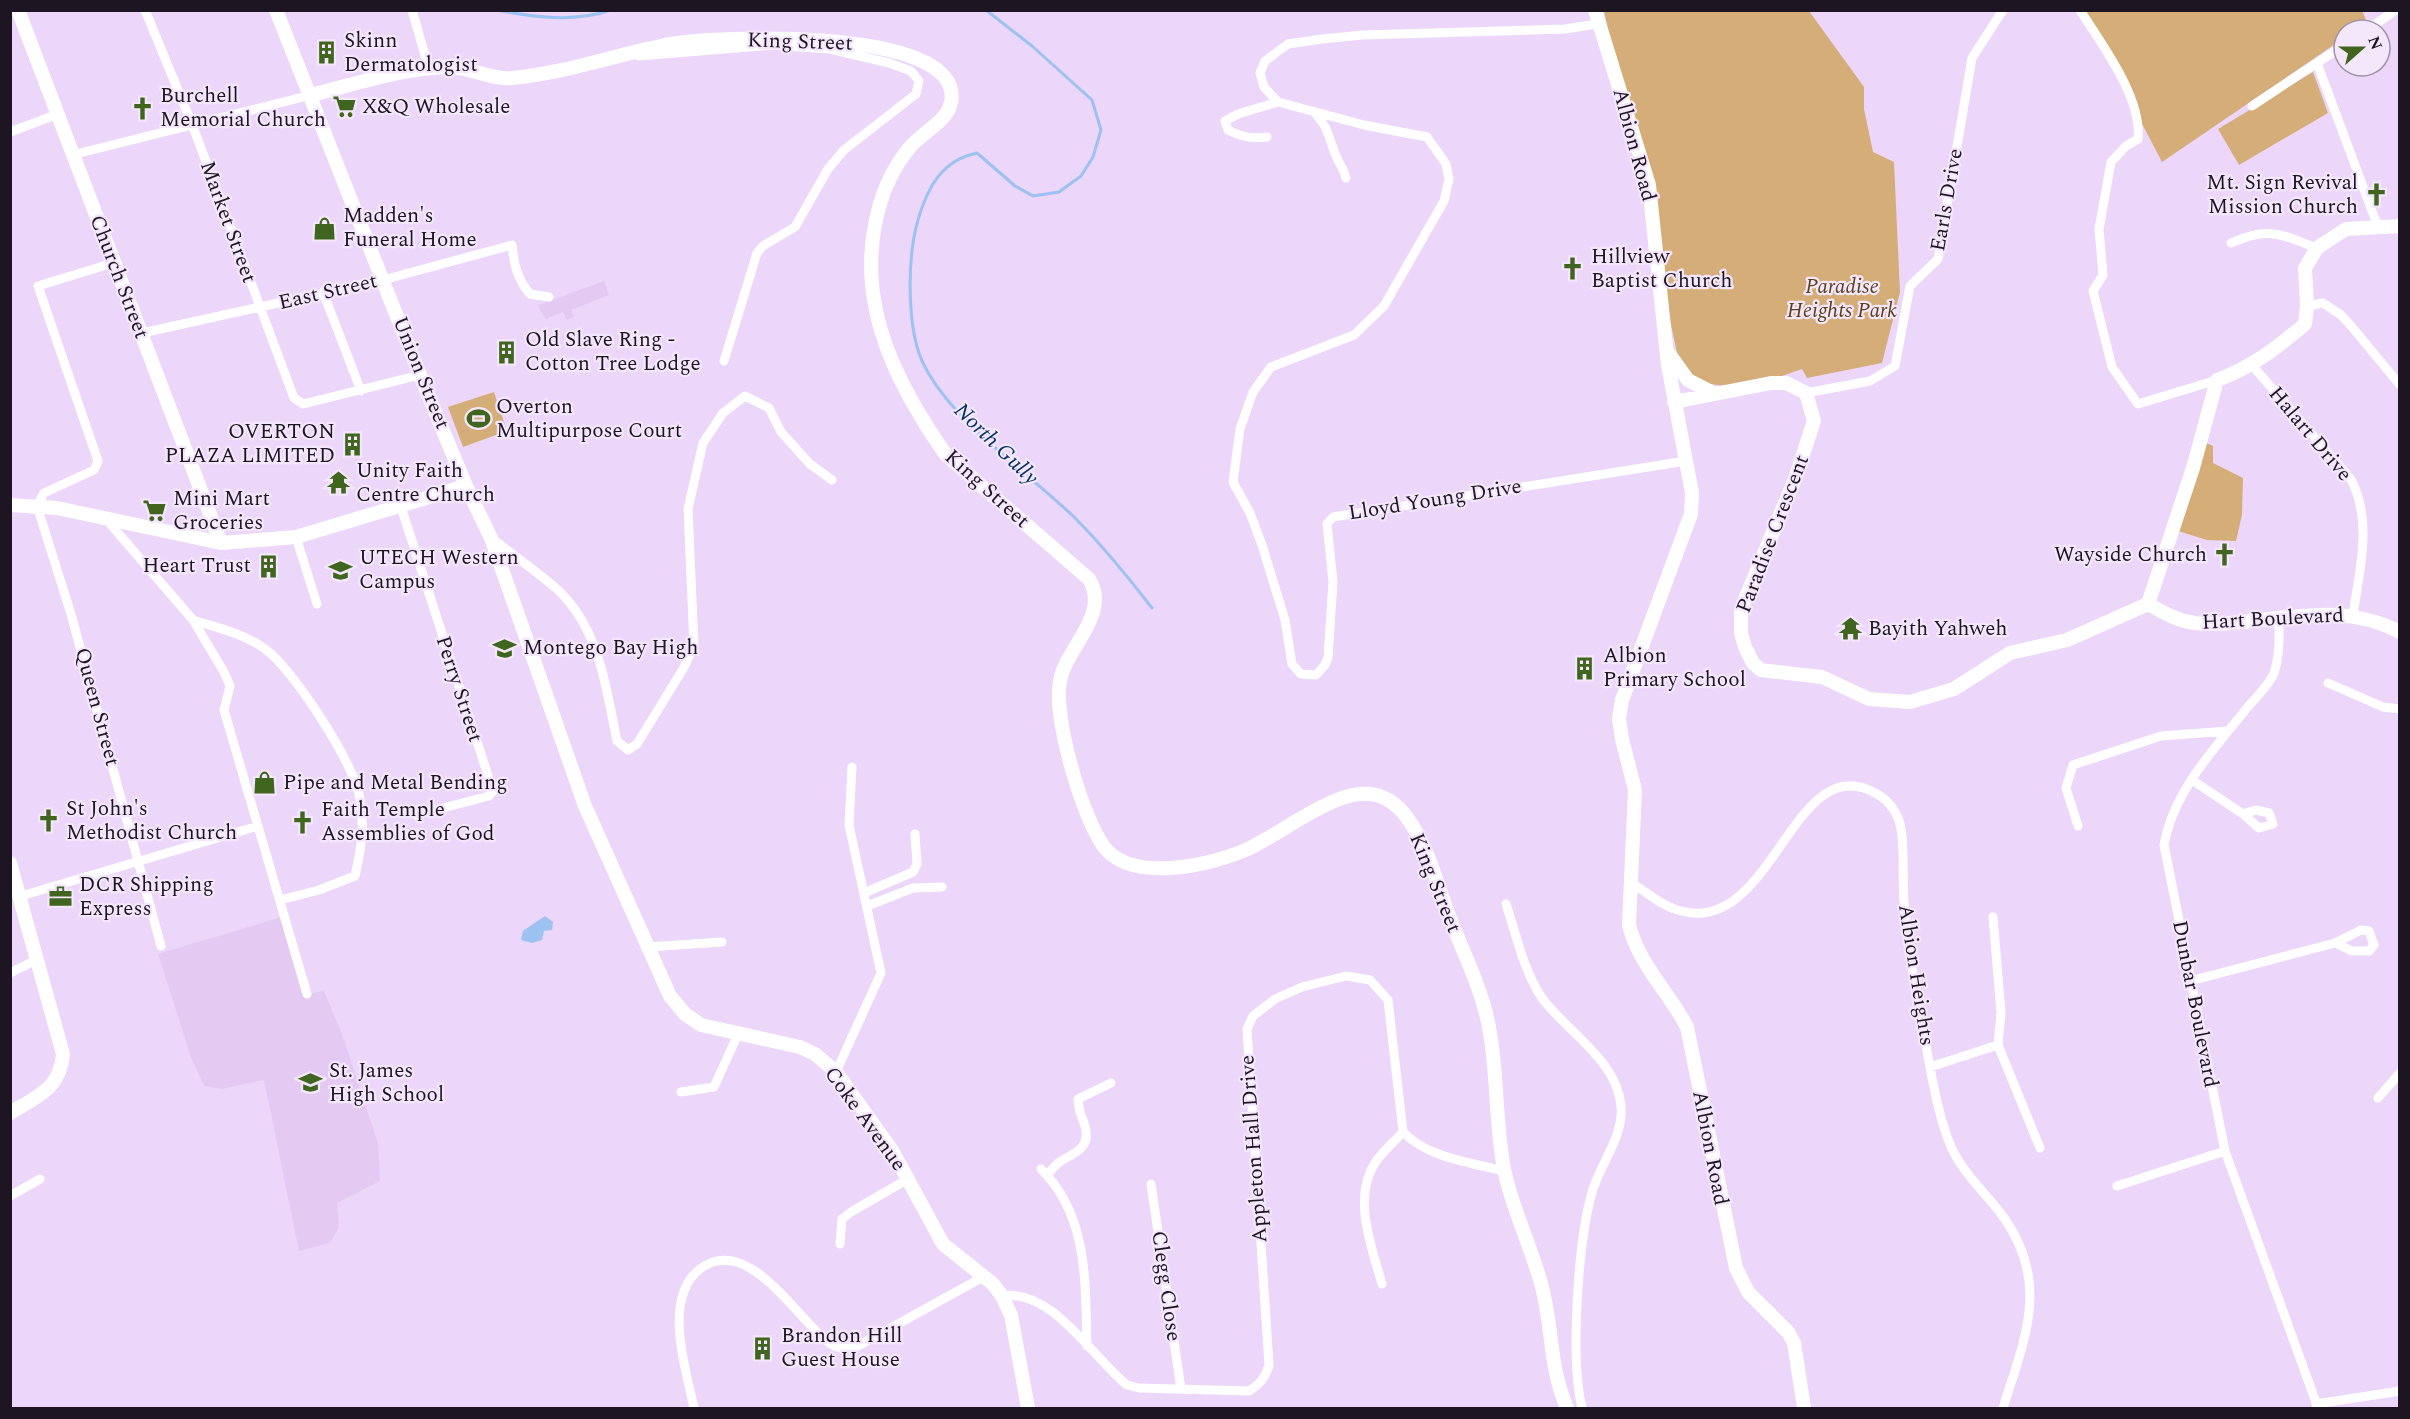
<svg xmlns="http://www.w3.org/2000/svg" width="2410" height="1419" viewBox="0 0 2410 1419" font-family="Spectral,serif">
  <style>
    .built { fill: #e4caf3 }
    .green { fill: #d5ad79 }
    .water { fill: #9bc2f0 }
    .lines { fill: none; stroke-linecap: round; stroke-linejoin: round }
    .stream { stroke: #9bc2f0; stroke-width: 3 }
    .street { stroke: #fff; stroke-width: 9 }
    .secondary { stroke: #fff; stroke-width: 14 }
    .labels { text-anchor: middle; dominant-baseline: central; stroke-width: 4.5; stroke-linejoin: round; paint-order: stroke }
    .poi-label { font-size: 21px; fill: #1d1521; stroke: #f4e7fc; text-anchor: start }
    .street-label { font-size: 21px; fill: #1d1521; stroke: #f4e7fc }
    .park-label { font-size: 21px; font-style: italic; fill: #5a401b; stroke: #f4e7fc }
    .water-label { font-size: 22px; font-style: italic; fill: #063564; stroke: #f4e7fc }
  </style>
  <rect width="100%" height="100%" fill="#ecd6f9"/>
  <path class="built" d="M604,281L609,295L571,310L574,317L567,320L563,312L546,319L541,312L538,305Z
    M285,916L308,994L324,991L342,1034L378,1143L380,1181L337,1203L339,1227L330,1243L299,1251L264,1080L222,1089L204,1086L191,1057L158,954Z"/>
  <path class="green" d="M2362,10L2367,23L2356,30H2344V38L2162,162L2083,11Z
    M1604,11H1809L1864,87V109L1873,152L1894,162L1900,292L1882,363L1807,378L1802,369C1776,379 1712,398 1689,373C1684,368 1681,359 1677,353Z
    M2313,72L2328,113L2239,165L2218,129Z
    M494,392L507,431L463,447L448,407Z
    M2204,442L2213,446V463L2243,478L2242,515L2236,541L2207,540L2175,530Z"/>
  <path class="water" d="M545,916L553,922L552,930L544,931L542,940L532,943L521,940L523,931Z"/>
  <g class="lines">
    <path class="stream" d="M496,10C534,17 573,23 611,10
      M986,10L1032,46L1092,100L1101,130L1093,157L1081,176L1059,192L1033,196L1015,186L977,153C942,160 927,188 918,220C907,258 906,332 925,367C955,424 1029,473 1075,518C1103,546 1128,577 1152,608"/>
    <path class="street" d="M145,10L192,124L294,398L303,404L420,375
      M412,10L429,69
      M2080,10C2102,45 2142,97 2138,139L2126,146L2111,162L2099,229L2103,275L2093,291L2112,367L2138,404L2217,380
      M1597,24L1565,29L1363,35L1322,39L1288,44L1265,61L1260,73L1264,87L1278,102L1364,125L1427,137L1446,164L1449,179L1444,201L1384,306L1354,335L1271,367L1253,392L1240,429L1233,482L1250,513L1262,545L1285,620L1292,664L1301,674L1316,675L1325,665L1328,657L1333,582L1327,524L1333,517L1686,461
      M2367,30L2396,10
      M639,56L772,45L830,49L889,63L911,71L919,81L916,94L844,150L828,169L795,227L763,246L757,253L724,361
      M2317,63L2378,227
      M2252,106L2344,45
      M1313,111C1326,125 1327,130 1333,148C1336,159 1343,167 1346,178
      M10,132L58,114
      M1267,137C1252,139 1241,137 1228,130L1225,121L1238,114L1278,102
      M72,155L311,95
      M2231,243C2269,226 2279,234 2317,248
      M113,263L38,286L98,461L94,470L44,493L37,506L71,614L161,946
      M323,292L361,391
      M2307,306L2323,303L2341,315L2352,327L2400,385
      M142,333L383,280L512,245C514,264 517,279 530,294L549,297
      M2251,364L2350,478C2373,518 2360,570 2353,614
      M1806,393L1870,381L1895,366L1910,286L1938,259L1972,58L2003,10
      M401,507L493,791L489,796L416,815
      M106,519L193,620L224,672L230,686L224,710L307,994
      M296,537L317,604
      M493,539C514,556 538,572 558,590C600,630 606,688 617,741L628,750L637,744L683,669L694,646L688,509L703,443L723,413L745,396L769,408L781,432L810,464L832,480
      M2279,619C2279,637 2280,655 2274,673C2268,687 2252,701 2243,713C2211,752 2173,794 2164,845L2225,1151L2318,1408
      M193,620C218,628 249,635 269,652C297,676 354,763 360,799C365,825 361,850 355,876L319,890L280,900
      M2328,683L2383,707L2400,709
      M2192,780L2243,814L2259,828L2273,824L2269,813L2256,810L2243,814
      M2078,826L2066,788L2073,765L2161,736L2228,731
      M1631,882C1647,893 1662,906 1681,911C1774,936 1793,744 1877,794C1890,801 1899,815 1901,829C1905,853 1902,878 1904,902C1907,941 1913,979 1921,1017C1928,1054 1938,1128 1957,1158C1969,1179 1988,1196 2002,1215C2051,1282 2025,1338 2003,1408
      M864,893L913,872L917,864L915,834
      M21,896L258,826
      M1506,904C1516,934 1524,972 1542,998C1567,1032 1617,1060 1621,1106C1624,1138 1598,1166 1591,1196C1578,1246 1570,1358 1582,1408
      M867,906L913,888L942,887
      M1993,917L2001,1013L1998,1045
      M648,947L722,942
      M10,973L38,959
      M2190,981L2335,943L2361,930L2369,931L2374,945L2369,951H2352L2335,943
      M1930,1067L1998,1045L2040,1148
      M836,1072L881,973L849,825L852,767
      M681,1092L714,1087L739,1032
      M2378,1098L2400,1073
      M1041,1169C1089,1216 1085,1284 1087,1346
      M1047,1175C1051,1170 1055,1165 1061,1161C1076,1152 1091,1148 1085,1126C1082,1116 1078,1111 1078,1099L1111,1083
      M1151,1184L1181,1389
      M2117,1186L2225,1151
      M10,1196L40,1179
      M840,1244L842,1219L851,1212L908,1179
      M1382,1284C1372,1248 1352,1198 1375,1163C1382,1152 1394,1142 1403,1132
      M1002,1296C1052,1288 1092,1357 1127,1385L1139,1388L1249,1391C1260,1384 1265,1378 1269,1365L1247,1029L1253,1016L1275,999L1302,987L1346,976L1370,980L1388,1000L1403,1132C1428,1158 1470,1162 1504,1171
      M2316,1404L2400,1391
      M694,1408C686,1370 662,1298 700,1269C749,1232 798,1322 831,1344C840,1350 849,1349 858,1346L983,1277"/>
    <path class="secondary" d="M18,10L221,543
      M276,10L420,375L466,486L491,538L585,806L670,996L685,1014L701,1025L800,1047L815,1054L836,1072L893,1152L943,1244L993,1284L1002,1296L1011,1315L1028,1408
      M1595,10L1649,185L1668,365L1692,493L1691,514L1622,700L1619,719L1622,739L1635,790L1629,925C1639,965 1669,992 1687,1027L1736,1268L1748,1292L1788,1332L1794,1343L1804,1408
      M311,95C356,84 402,68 449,67C470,67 491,80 512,78C566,73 618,54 671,44C719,36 938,28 951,90C957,118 925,129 910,147C891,170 880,197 875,225C858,310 899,388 946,455L1089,579C1111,615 1066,647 1060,681C1053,717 1082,817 1104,847C1133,884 1213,865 1250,848C1280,833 1306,812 1337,800C1355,793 1373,790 1390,801C1396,805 1404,813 1408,819C1428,846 1437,884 1449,916C1463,952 1482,989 1489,1027C1498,1074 1495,1122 1504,1169C1511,1206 1532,1248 1542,1287C1553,1330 1549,1366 1567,1408
      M1670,355L1688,380L1715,394
      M1674,402L1771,383H1786L1806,393L1814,421L1795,479L1741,609V633L1745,647L1753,663L1761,670L1822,677L1869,699L1910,702L1954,689L2010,653L2067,640L2148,604L2193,468L2217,380C2251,368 2278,347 2305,324L2307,306L2305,268L2317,248L2346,229L2400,226
      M10,505L57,508L221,543L296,537L466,486
      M2148,604C2162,612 2178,621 2195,623C2210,626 2226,623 2241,622C2299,617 2345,604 2400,632
      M10,863L63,1054C60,1089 38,1096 10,1113"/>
  </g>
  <defs>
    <symbol id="building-bare" viewBox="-9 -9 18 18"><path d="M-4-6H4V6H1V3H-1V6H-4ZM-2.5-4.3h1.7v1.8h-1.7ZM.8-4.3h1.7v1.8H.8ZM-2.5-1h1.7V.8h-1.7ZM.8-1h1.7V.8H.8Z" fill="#3f651e" stroke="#f4e7fc" stroke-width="2.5" paint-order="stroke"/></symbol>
    <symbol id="supermarket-bare" viewBox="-9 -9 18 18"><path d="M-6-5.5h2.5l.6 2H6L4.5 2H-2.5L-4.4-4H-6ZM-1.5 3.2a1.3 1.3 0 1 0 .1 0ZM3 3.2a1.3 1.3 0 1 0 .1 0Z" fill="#3f651e" stroke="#f4e7fc" stroke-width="2.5" paint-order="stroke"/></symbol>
    <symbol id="church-bare" viewBox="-9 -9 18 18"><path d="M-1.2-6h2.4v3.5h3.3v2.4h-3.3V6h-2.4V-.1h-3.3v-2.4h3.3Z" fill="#3f651e" stroke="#f4e7fc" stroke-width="2.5" paint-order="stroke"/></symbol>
    <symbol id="shop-bare" viewBox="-9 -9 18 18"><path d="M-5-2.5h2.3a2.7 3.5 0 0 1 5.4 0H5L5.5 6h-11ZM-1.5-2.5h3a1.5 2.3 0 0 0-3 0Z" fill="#3f651e" stroke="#f4e7fc" stroke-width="2.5" paint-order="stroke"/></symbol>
    <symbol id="stadium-bare" viewBox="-9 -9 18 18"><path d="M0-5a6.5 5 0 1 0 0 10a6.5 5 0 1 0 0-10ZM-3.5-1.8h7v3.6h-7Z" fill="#3f651e" stroke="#f4e7fc" stroke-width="2.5" paint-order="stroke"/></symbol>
    <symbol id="temple-bare" viewBox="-9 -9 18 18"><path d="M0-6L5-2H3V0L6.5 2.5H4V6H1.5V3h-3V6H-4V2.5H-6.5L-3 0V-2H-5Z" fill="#3f651e" stroke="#f4e7fc" stroke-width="2.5" paint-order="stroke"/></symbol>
    <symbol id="university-bare" viewBox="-9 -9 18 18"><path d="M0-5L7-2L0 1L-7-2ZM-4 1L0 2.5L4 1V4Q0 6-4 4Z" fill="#3f651e" stroke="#f4e7fc" stroke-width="2.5" paint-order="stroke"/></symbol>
    <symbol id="school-bare" viewBox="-9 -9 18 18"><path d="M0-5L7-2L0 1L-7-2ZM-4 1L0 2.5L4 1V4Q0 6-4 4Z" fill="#3f651e" stroke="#f4e7fc" stroke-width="2.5" paint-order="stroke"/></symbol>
    <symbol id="office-bare" viewBox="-9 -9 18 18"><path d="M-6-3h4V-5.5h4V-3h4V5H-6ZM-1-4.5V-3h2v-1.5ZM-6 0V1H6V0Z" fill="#3f651e" stroke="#f4e7fc" stroke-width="2.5" paint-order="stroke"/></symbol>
  </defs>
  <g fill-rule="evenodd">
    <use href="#building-bare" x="310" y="36" width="33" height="33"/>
    <use href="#supermarket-bare" x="328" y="90" width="33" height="33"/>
    <use href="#church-bare" x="126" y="92" width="33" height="33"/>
    <use href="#church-bare" x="2360" y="178" width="33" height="33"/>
    <use href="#shop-bare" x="308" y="212" width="33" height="33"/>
    <use href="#church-bare" x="1556" y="252" width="33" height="33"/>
    <use href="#building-bare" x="490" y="336" width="33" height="33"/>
    <use href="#stadium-bare" x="462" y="402" width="33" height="33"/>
    <use href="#building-bare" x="336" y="428" width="33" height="33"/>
    <use href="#temple-bare" x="322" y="466" width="33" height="33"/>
    <use href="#supermarket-bare" x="138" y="494" width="33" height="33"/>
    <use href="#church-bare" x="2208" y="538" width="33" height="33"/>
    <use href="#building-bare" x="252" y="550" width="33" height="33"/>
    <use href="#university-bare" x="324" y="554" width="33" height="33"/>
    <use href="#temple-bare" x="1834" y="612" width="33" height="33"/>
    <use href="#school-bare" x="488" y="632" width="33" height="33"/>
    <use href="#building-bare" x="1568" y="652" width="33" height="33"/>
    <use href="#shop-bare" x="248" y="766" width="33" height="33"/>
    <use href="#church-bare" x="32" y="804" width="33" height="33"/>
    <use href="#church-bare" x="286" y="806" width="33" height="33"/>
    <use href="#office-bare" x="44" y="880" width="33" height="33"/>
    <use href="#school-bare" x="294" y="1066" width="33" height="33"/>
    <use href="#building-bare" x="746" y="1332" width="33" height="33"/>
  </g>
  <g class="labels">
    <g class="poi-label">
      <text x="344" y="41">Skinn<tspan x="344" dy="24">Dermatologist</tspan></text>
      <text x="160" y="96">Burchell<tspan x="160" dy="24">Memorial Church</tspan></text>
      <text x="362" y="107">X&amp;Q Wholesale</text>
      <text x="2358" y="183" text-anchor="end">Mt. Sign Revival<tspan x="2358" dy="24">Mission Church</tspan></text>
      <text x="343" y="216">Madden's<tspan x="343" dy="24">Funeral Home</tspan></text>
      <text x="1591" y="257">Hillview<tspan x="1591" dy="24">Baptist Church</tspan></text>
      <text x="525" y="340">Old Slave Ring -<tspan x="525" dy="24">Cotton Tree Lodge</tspan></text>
      <text x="496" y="407">Overton<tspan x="496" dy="24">Multipurpose Court</tspan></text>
      <text x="335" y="432" text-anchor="end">OVERTON<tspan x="335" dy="24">PLAZA LIMITED</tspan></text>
      <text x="356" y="471">Unity Faith<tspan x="356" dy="24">Centre Church</tspan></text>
      <text x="173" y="499">Mini Mart<tspan x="173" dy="24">Groceries</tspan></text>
      <text x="2207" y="555" text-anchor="end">Wayside Church</text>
      <text x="359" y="558">UTECH Western<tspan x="359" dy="24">Campus</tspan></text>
      <text x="251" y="566" text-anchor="end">Heart Trust</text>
      <text x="1868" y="629">Bayith Yahweh</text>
      <text x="523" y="648">Montego Bay High</text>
      <text x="1603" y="656">Albion<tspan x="1603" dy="24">Primary School</tspan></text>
      <text x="283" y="783">Pipe and Metal Bending</text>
      <text x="66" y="809">St John's<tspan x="66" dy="24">Methodist Church</tspan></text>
      <text x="321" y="810">Faith Temple<tspan x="321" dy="24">Assemblies of God</tspan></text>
      <text x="79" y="885">DCR Shipping<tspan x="79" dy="24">Express</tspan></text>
      <text x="329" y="1071">St. James<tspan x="329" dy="24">High School</tspan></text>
      <text x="781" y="1336">Brandon Hill<tspan x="781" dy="24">Guest House</tspan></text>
    </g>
    <g class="street-label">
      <text transform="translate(800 42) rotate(2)">King Street</text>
      <text transform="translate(1634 145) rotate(75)">Albion Road</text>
      <text transform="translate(1947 200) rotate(-80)">Earls Drive</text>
      <text transform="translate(228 222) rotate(70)">Market Street</text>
      <text transform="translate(119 277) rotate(69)">Church Street</text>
      <text transform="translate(328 292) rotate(-13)">East Street</text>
      <text transform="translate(421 373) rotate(68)">Union Street</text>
      <text transform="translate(2310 434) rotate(50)">Halart Drive</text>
      <text transform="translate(987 489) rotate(42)">King Street</text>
      <text transform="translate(1435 500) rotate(-9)">Lloyd Young Drive</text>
      <text transform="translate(1773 534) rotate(-69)">Paradise Crescent</text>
      <text transform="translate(2273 619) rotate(-3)">Hart Boulevard</text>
      <text transform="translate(459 689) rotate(72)">Perry Street</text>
      <text transform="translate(97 707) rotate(75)">Queen Street</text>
      <text transform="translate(1435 883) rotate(68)">King Street</text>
      <text transform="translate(1916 975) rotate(81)">Albion Heights</text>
      <text transform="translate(2195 1004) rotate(79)">Dunbar Boulevard</text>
      <text transform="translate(865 1119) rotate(54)">Coke Avenue</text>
      <text transform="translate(1710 1148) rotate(79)">Albion Road</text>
      <text transform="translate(1254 1149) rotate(-94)">Appleton Hall Drive</text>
      <text transform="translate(1166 1286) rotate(82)">Clegg Close</text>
    </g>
    <g class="park-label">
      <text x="1842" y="287">Paradise<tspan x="1842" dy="24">Heights Park</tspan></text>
    </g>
    <g class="water-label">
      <text transform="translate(996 444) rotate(44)">North Gully</text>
    </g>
  </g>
  <rect width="2410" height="1419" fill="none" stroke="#1d1521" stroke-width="24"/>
  <g transform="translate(2362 48) rotate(69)"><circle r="28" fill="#f4e7fc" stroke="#9e93a4" stroke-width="1.5"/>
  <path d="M0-4.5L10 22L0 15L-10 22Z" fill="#3f651e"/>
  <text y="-9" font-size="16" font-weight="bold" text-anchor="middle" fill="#1d1521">N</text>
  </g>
</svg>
